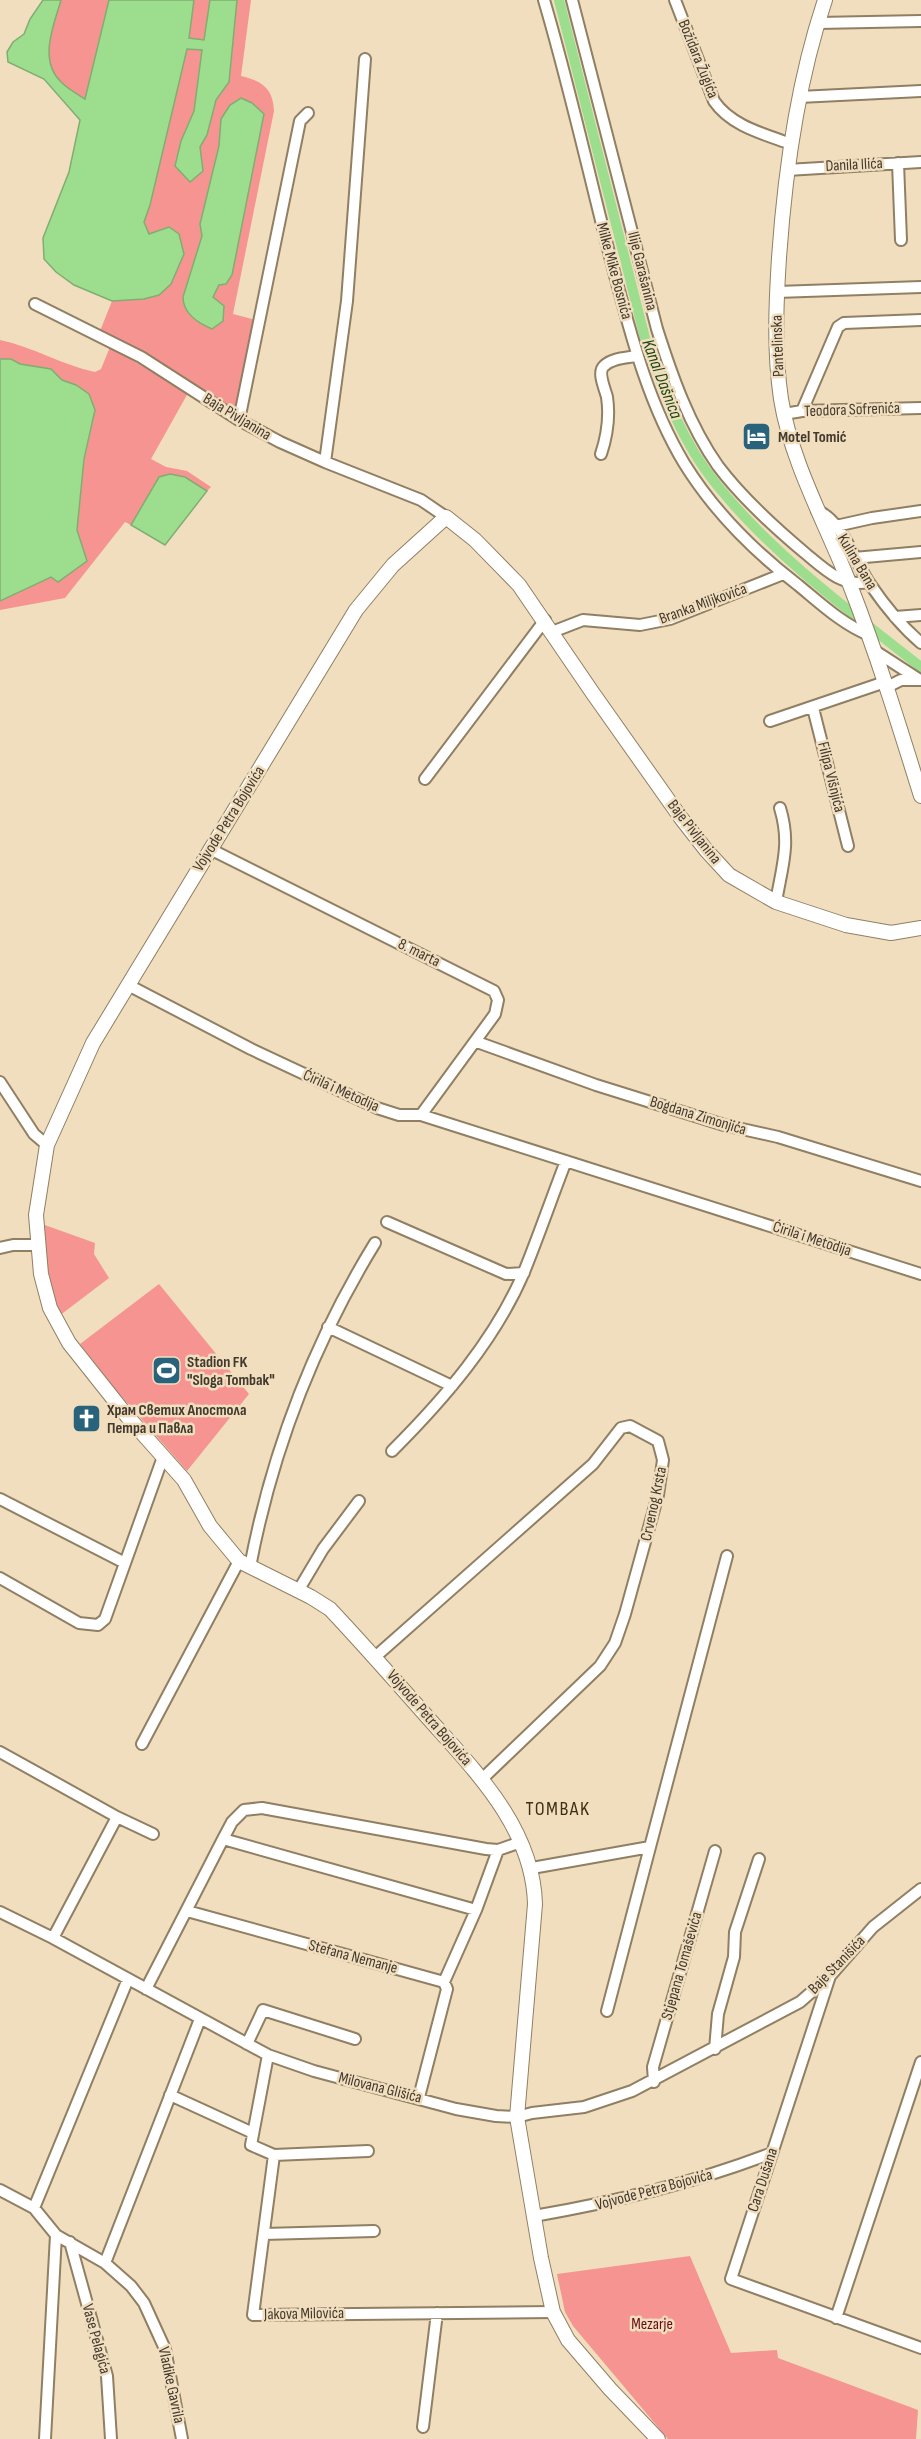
<svg xmlns="http://www.w3.org/2000/svg" width="921" height="2439" viewBox="0 0 921 2439" font-family="'Sofia Sans Condensed',sans-serif">
  <style>
    .green { fill: #f69492; fill-rule: evenodd }
    .water { fill: #9cde8e; stroke: #81ad71; stroke-width: 1.5 }
    .lines { fill: none; stroke-linecap: round; stroke-linejoin: round }
    .canal { stroke: #9cde8e; stroke-width: 10 }
    .street-casing { stroke: #907f62; stroke-width: 14 }
    .secondary-casing { stroke: #907f62; stroke-width: 16 }
    .street { stroke: #fff; stroke-width: 10 }
    .secondary { stroke: #fff; stroke-width: 14 }
    .labels { text-anchor: middle; dominant-baseline: central; stroke-width: 5; stroke-linejoin: round; paint-order: stroke }
    .street-label { font-size: 16px; fill: #423a2e; stroke: #f1debf }
    .poi-label { font-size: 16px; font-weight: bold; fill: #423a2e; stroke: #f1debf; text-anchor: start }
    .park-label { font-size: 16px; fill: #690b17; stroke: #f1debf }
    .water-label { font-size: 18px; font-style: italic; fill: #1d4713; stroke: #f1debf }
    .quarter-label { font-size: 20px; letter-spacing: 1.5px; fill: #3e2f14; stroke: #f1debf }
  </style>
  <rect width="100%" height="100%" fill="#f1debf"/>
  <path class="green" d="M61,0H109L85,99C77,94 68,89 61,82C37,61 54,25 61,0Z
    M194,0H210L205,40L189,38Z
    M237,0H251L241,76C262,81 273,88 274,111L233,314L256,320L237,412L233,413L141,353L100,331L112,301L159,295L171,284L184,254L169,227L149,234L144,222L150,205L187,49H202L194,111L181,141L203,171L200,147L207,135L216,99L229,82ZM264,115L232,275L226,284L219,285L213,297H183L202,236L200,224L219,146L221,119Z
    M0,340C33,347 62,365 95,372L101,369L110,347L188,393L151,459L166,467L187,471L211,487L207,491L185,477H159L131,525L125,522L65,598L0,610V601L86,561C83,551 78,540 77,530C73,495 89,444 95,410L76,385L62,380L51,369L20,364L11,359H0Z
    M42,1224L95,1243L94,1254L109,1278L59,1316L48,1278Z
    M159,1284L249,1394L187,1471L115,1389L80,1344Z
    M690,2256L731,2353L777,2350L778,2358L918,2410L916,2439H668L573,2326L565,2312L557,2274Z"/>
  <path class="water" d="M43,0H61C54,25 38,60 61,82C68,89 77,94 85,99L109,0H194L189,38L204,40L210,0H237L229,82L216,100L207,135L200,147L203,171L190,182L175,166L181,141L194,111L202,50L187,49L150,205L144,222L149,234L169,227L179,234L184,254L171,284L159,295L144,299L112,301L74,285L56,272L44,259L43,238L69,172L80,120L44,79L8,62L7,52L13,42L24,34L30,19Z
    M241,98L252,103L264,114L232,275L226,284L219,285L213,297L224,306L223,321L212,329C198,323 183,314 183,297L202,236L200,224L219,146L221,119L230,105Z
    M0,359H11L20,364L51,369L62,380L76,385L89,394L95,410L84,459L77,530L87,561L58,582L51,577L0,601Z
    M170,474L185,477L207,491L165,545L131,525L159,477Z"/>
  <g class="lines">
    <path class="canal" d="M559,0L645,338C663,390 682,443 717,485C771,553 853,614 921,667"/>
    <defs>
      <path id="street" d="M544,0C570,88 590,179 613,268C631,335 648,403 684,463C713,510 755,552 798,585C820,603 842,624 869,635
        M572,0L657,329C672,376 689,425 718,466C742,498 774,527 805,553C823,568 843,588 868,582
        M675,0L714,101C731,126 764,134 791,144
        M818,23L921,21
        M799,97L921,91
        M898,163L901,240
        M787,170L921,162
        M777,292L921,287
        M35,304L141,357L239,420L280,442L325,462L421,500L446,517
        M802,411L838,327L844,323L921,320
        M784,414L802,411L921,408
        M239,420L300,121L308,113
        M601,454C607,436 610,417 607,397C605,389 597,372 604,366C612,358 626,358 636,356
        M325,462L347,301L365,59
        M817,511C841,518 856,564 870,584C885,606 901,626 921,643
        M836,526L872,518L921,511
        M854,558L921,552
        M895,617L921,615
        M552,632L583,620L640,625L670,619L783,574
        M875,651L920,680H901L887,687
        M813,708L848,846
        M770,721L885,682
        M425,779L545,620
        M210,849L494,991L498,1000L495,1014L421,1115
        M776,902C782,866 791,844 780,808
        M130,986L251,1049L377,1108L399,1115H421L921,1274
        M477,1042L596,1085L724,1125L778,1137L921,1181
        M0,1082L34,1134L47,1145
        M387,1222L506,1274L524,1273
        M0,1248L13,1245H38
        M328,1327L452,1386
        M392,1451C444,1399 495,1340 524,1272C539,1235 552,1197 566,1161
        M0,1499L125,1563
        M250,1567C272,1451 313,1344 375,1243
        M0,1578L79,1623L98,1625L105,1619L163,1457
        M298,1591L323,1549L359,1501
        M375,1657L593,1464L621,1428L630,1426L658,1441L663,1460L658,1495L625,1614L615,1643L600,1666L482,1779
        M142,1744L239,1561
        M0,1752L117,1817L53,1938
        M117,1817L153,1834
        M223,1839L476,1910
        M532,1868L650,1847L727,1556
        M187,1911L444,1982L476,1910L498,1850
        M0,1912L53,1938L268,2055L314,2071L456,2109L496,2116L517,2117L532,2113L584,2107L632,2091L800,2002L831,1975L873,1927L921,1889
        M830,1976L731,2279L921,2348
        M146,1989L223,1839L232,1822L244,1810L262,1808L486,1849L498,1850L521,1842
        M607,2011L650,1847
        M247,2044L263,2010L355,2039
        M715,2049L718,2014L734,1957L735,1932L759,1859
        M268,2055L251,2145L274,2155L253,2315L553,2312
        M654,2082L653,2067L715,1851
        M170,2095L253,2133
        M419,2097L447,1989L444,1982
        M274,2155L368,2151
        M0,2190L34,2208L56,2235L105,2263L131,2286L144,2303L165,2349L182,2439
        M34,2208L128,1979
        M534,2216C616,2202 694,2183 772,2153
        M264,2234L374,2231
        M70,2242L107,2376L111,2439
        M105,2263L200,2019
        M836,2318L921,2062
        M423,2427L437,2313
        M45,2439L56,2235"/>
      <path id="secondary" d="M825,0C797,83 785,171 779,258C776,305 774,352 781,399C791,462 827,526 850,585C877,654 899,725 921,796
        M658,2439L610,2389L568,2340L553,2312L541,2258L517,2117L535,1904C533,1825 471,1767 422,1711C392,1677 362,1643 330,1609L311,1597L239,1561L210,1526L184,1480L127,1416L69,1343L50,1308L41,1274L36,1215L47,1145L93,1043L356,610L393,565L446,517L475,540L519,585L592,692L681,818L706,850L729,875L776,902L846,925L891,933L921,928"/>
    </defs>
    <use href="#street" class="street-casing"/>
    <use href="#secondary" class="secondary-casing"/>
    <use href="#street" class="street"/>
    <use href="#secondary" class="secondary"/>
  </g>
  <defs>
    <symbol id="hotel-square" viewBox="-11 -11 22 22"><rect x="-9" y="-9" width="18" height="18" rx="4" fill="#28637b" stroke="#f1debf"/><path d="M-6-4.5h1.5V1H6V5H4.5V3h-9V5H-6ZM-4 0a1.8 1.8 0 1 1 3.6 0ZM.5 0V-2.5h3Q6-2.5 6 0Z" fill="#fff"/></symbol>
    <symbol id="stadium-square" viewBox="-11 -11 22 22"><rect x="-9" y="-9" width="18" height="18" rx="4" fill="#28637b" stroke="#f1debf"/><path d="M0-5a6.5 5 0 1 0 0 10a6.5 5 0 1 0 0-10ZM-3.5-1.8h7v3.6h-7Z" fill="#fff"/></symbol>
    <symbol id="church-square" viewBox="-11 -11 22 22"><rect x="-9" y="-9" width="18" height="18" rx="4" fill="#28637b" stroke="#f1debf"/><path d="M-1.2-6h2.4v3.5h3.3v2.4h-3.3V6h-2.4V-.1h-3.3v-2.4h3.3Z" fill="#fff"/></symbol>
  </defs>
  <g fill-rule="evenodd">
    <use href="#hotel-square" x="740" y="420" width="33" height="33"/>
    <use href="#stadium-square" x="150" y="1354" width="33" height="33"/>
    <use href="#church-square" x="70" y="1402" width="33" height="33"/>
  </g>
  <g class="labels">
    <g class="street-label">
      <text transform="translate(698 59) rotate(68)">Božidara Žugića</text>
      <text transform="translate(854 165) rotate(-3)">Danila Ilića</text>
      <text transform="translate(614 271) rotate(75)">Milke Mike Bosnića</text>
      <text transform="translate(642 271) rotate(76)">Ilije Garašanina</text>
      <text transform="translate(778 346) rotate(-92)">Pantelinska</text>
      <text transform="translate(852 410) rotate(-2)">Teodora Sofrenića</text>
      <text transform="translate(237 417) rotate(31)">Baja Pivljanina</text>
      <text transform="translate(857 562) rotate(59)">Kulina Bana</text>
      <text transform="translate(703 604) rotate(-20)">Branka Miljkovića</text>
      <text transform="translate(831 777) rotate(76)">Filipa Višnjića</text>
      <text transform="translate(229 819) rotate(-58)">Vojvode Petra Bojovića</text>
      <text transform="translate(694 832) rotate(52)">Baje Pivljanina</text>
      <text transform="translate(419 953) rotate(26)">8. marta</text>
      <text transform="translate(341 1091) rotate(24)">Ćirila i Metodija</text>
      <text transform="translate(698 1116) rotate(17)">Bogdana Zimonjića</text>
      <text transform="translate(812 1239) rotate(18)">Ćirila i Metodija</text>
      <text transform="translate(654 1504) rotate(-78)">Crvenog Krsta</text>
      <text transform="translate(429 1718) rotate(49)">Vojvode Petra Bojovića</text>
      <text transform="translate(353 1957) rotate(15)">Stefana Nemanje</text>
      <text transform="translate(837 1965) rotate(-46)">Baje Stanišića</text>
      <text transform="translate(682 1966) rotate(-74)">Stjepana Tomaševića</text>
      <text transform="translate(380 2088) rotate(14)">Milovana Glišića</text>
      <text transform="translate(763 2180) rotate(-72)">Cara Dušana</text>
      <text transform="translate(654 2190) rotate(-15)">Vojvode Petra Bojovića</text>
      <text transform="translate(304 2314) rotate(-1)">Jakova Milovića</text>
      <text transform="translate(96 2339) rotate(75)">Vase Pelagića</text>
      <text transform="translate(171 2385) rotate(78)">Vladike Gavrila</text>
    </g>
    <g class="poi-label">
      <text x="778" y="437">Motel Tomić</text>
      <text x="187" y="1362">Stadion FK<tspan x="187" dy="18">"Sloga Tombak"</tspan></text>
      <text x="107" y="1410">Храм Светих Апостола<tspan x="107" dy="18">Петра и Павла</tspan></text>
    </g>
    <g class="park-label">
      <text x="652" y="2324">Mezarje</text>
    </g>
    <g class="water-label">
      <text transform="translate(662 379) rotate(69)">Kanal Dašnica</text>
    </g>
    <g class="quarter-label">
      <text x="558" y="1809">TOMBAK</text>
    </g>
  </g>
</svg>
